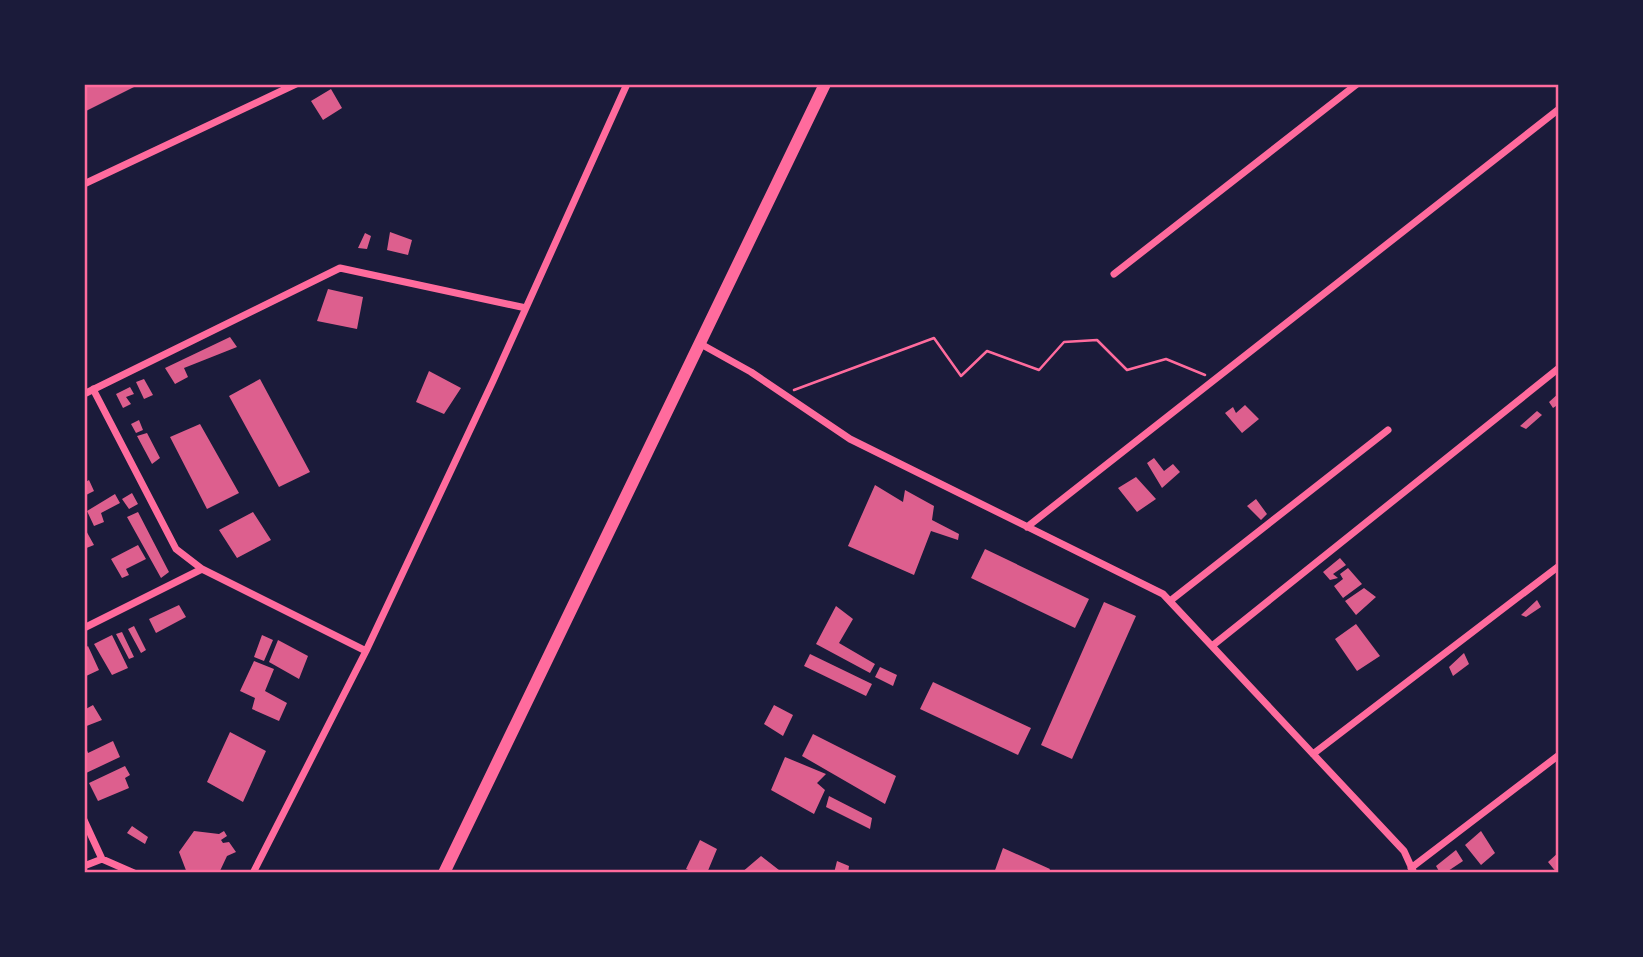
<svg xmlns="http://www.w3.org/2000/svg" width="1643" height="957" viewBox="0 0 1643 957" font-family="Lato,sans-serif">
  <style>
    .building { fill: #dd5f8e }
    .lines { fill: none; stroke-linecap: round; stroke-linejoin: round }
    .path { stroke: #ff6b9d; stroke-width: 2.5 }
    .minor { stroke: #ff6b9d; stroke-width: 7 }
    .trunk { stroke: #ff6b9d; stroke-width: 12 }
    .neatline { fill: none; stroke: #ff6b9d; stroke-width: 2.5 }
  </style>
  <rect width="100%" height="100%" fill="#1b1b3a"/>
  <path class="building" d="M84,84H140L84,112Z
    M331,89L342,108L323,120L311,101Z
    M390,232L412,240L408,255L387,250Z
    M365,233L371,236L367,249L358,248Z
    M328,289L363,297L357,329L317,321Z
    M230,337L237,347L184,368L188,377L175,384L165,368Z
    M429,371L461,388L444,414L416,402Z
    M144,379L153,395L144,399L136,382Z
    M260,379L310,472L279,487L229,396Z
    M130,387L134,394L126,397L131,404L123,408L116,394Z
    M1559,393V404L1553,408L1549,402Z
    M1245,405L1259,419L1242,433L1225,413L1233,407L1236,413Z
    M1537,411L1542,415L1526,429L1520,426Z
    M139,420L143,430L136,433L131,424Z
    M200,424L239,493L207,509L170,437Z
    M147,433L160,458L152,464L137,436Z
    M1154,458L1164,471L1173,464L1180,472L1162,488L1147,463Z
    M1136,477L1156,499L1137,512L1118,488Z
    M89,480L94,491L86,495L84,483Z
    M875,485L903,502L905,490L934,506L932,520L959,534L958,540L931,531L914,575L848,546Z
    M132,493L138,504L129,509L122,499Z
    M115,494L120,503L101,513L104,522L94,526L87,511Z
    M1256,499L1267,514L1261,520L1247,506Z
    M138,512L169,572L161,578L127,517Z
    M253,512L271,540L237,558L219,530Z
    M84,527L94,545L84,549Z
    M138,545L146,559L126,569L129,575L122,578L111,559Z
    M985,549L1089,599L1075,628L971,578Z
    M1340,558L1346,565L1333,574L1338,578L1330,580L1323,572Z
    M1348,568L1362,584L1343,598L1334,586L1343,579L1340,574Z
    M1364,588L1376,597L1356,615L1345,601Z
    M1537,600L1541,607L1526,617L1521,615Z
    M1104,602L1136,616L1072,759L1041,745Z
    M179,605L186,617L156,633L149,619Z
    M836,606L853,619L839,643L875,664L870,673L816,644Z
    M1356,624L1380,656L1357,671L1335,639Z
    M134,626L146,650L141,653L128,629Z
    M122,632L134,657L129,659L116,634Z
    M112,635L128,668L112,675L94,644Z
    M262,635L273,640L264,661L254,657Z
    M278,640L308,656L299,679L269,662Z
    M88,646L99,670L84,677V649Z
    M1464,653L1469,664L1453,676L1449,667Z
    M810,654L872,684L866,696L804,666Z
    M254,661L274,669L265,691L287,703L279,721L252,709L255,698L240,691Z
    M880,667L897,675L893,686L875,677Z
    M933,682L1031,728L1018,755L920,709Z
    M93,705L102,720L84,727V710Z
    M774,705L793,715L783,736L764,724Z
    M230,732L266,751L243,802L207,782Z
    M813,734L896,776L885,804L802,756Z
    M113,741L120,757L84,774V743L88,753Z
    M785,757L826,774L817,783L825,790L814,814L771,790Z
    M125,766L130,775L125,778L129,788L98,801L89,783Z
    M829,796L872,818L870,829L826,807Z
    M132,826L148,837L145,844L127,833Z
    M194,831L219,834L224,831L227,836L221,840L223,843L229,842L236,852L227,856L219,873H187L179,852Z
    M1481,831L1495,853L1481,865L1465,845Z
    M700,840L717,849L707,873H695L686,869Z
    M1003,848L1050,869L1048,873H994Z
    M1456,850L1463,861L1445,873H1440L1436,866Z
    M1559,852V873H1557L1548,862Z
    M761,856L779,870V873H741Z
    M837,861L849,866L848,873H834Z"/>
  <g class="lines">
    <path class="path" d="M794,390L934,338L961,376L987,351L1039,370L1064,342L1097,340L1127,370L1166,359L1205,375"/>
    <path class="minor" d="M84,184L296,84
      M1114,274L1357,84
      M699,343L751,372L850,439L1163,594L1404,851L1414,873
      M93,389L176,549L202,569
      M84,394L340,268L526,308
      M1027,527L1559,109
      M1170,601L1388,430
      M84,628L202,569L366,651
      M1212,646L1559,368
      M1313,754L1559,566
      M84,820L102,859L134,873
      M84,866L102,859
      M1411,868L1559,755
      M253,873L366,651L493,381L627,84"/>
    <path class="trunk" d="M444,873L825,84"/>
  </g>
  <rect width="1643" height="957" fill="none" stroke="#1b1b3a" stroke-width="172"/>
  <rect x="86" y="86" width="1471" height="785" class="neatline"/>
</svg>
